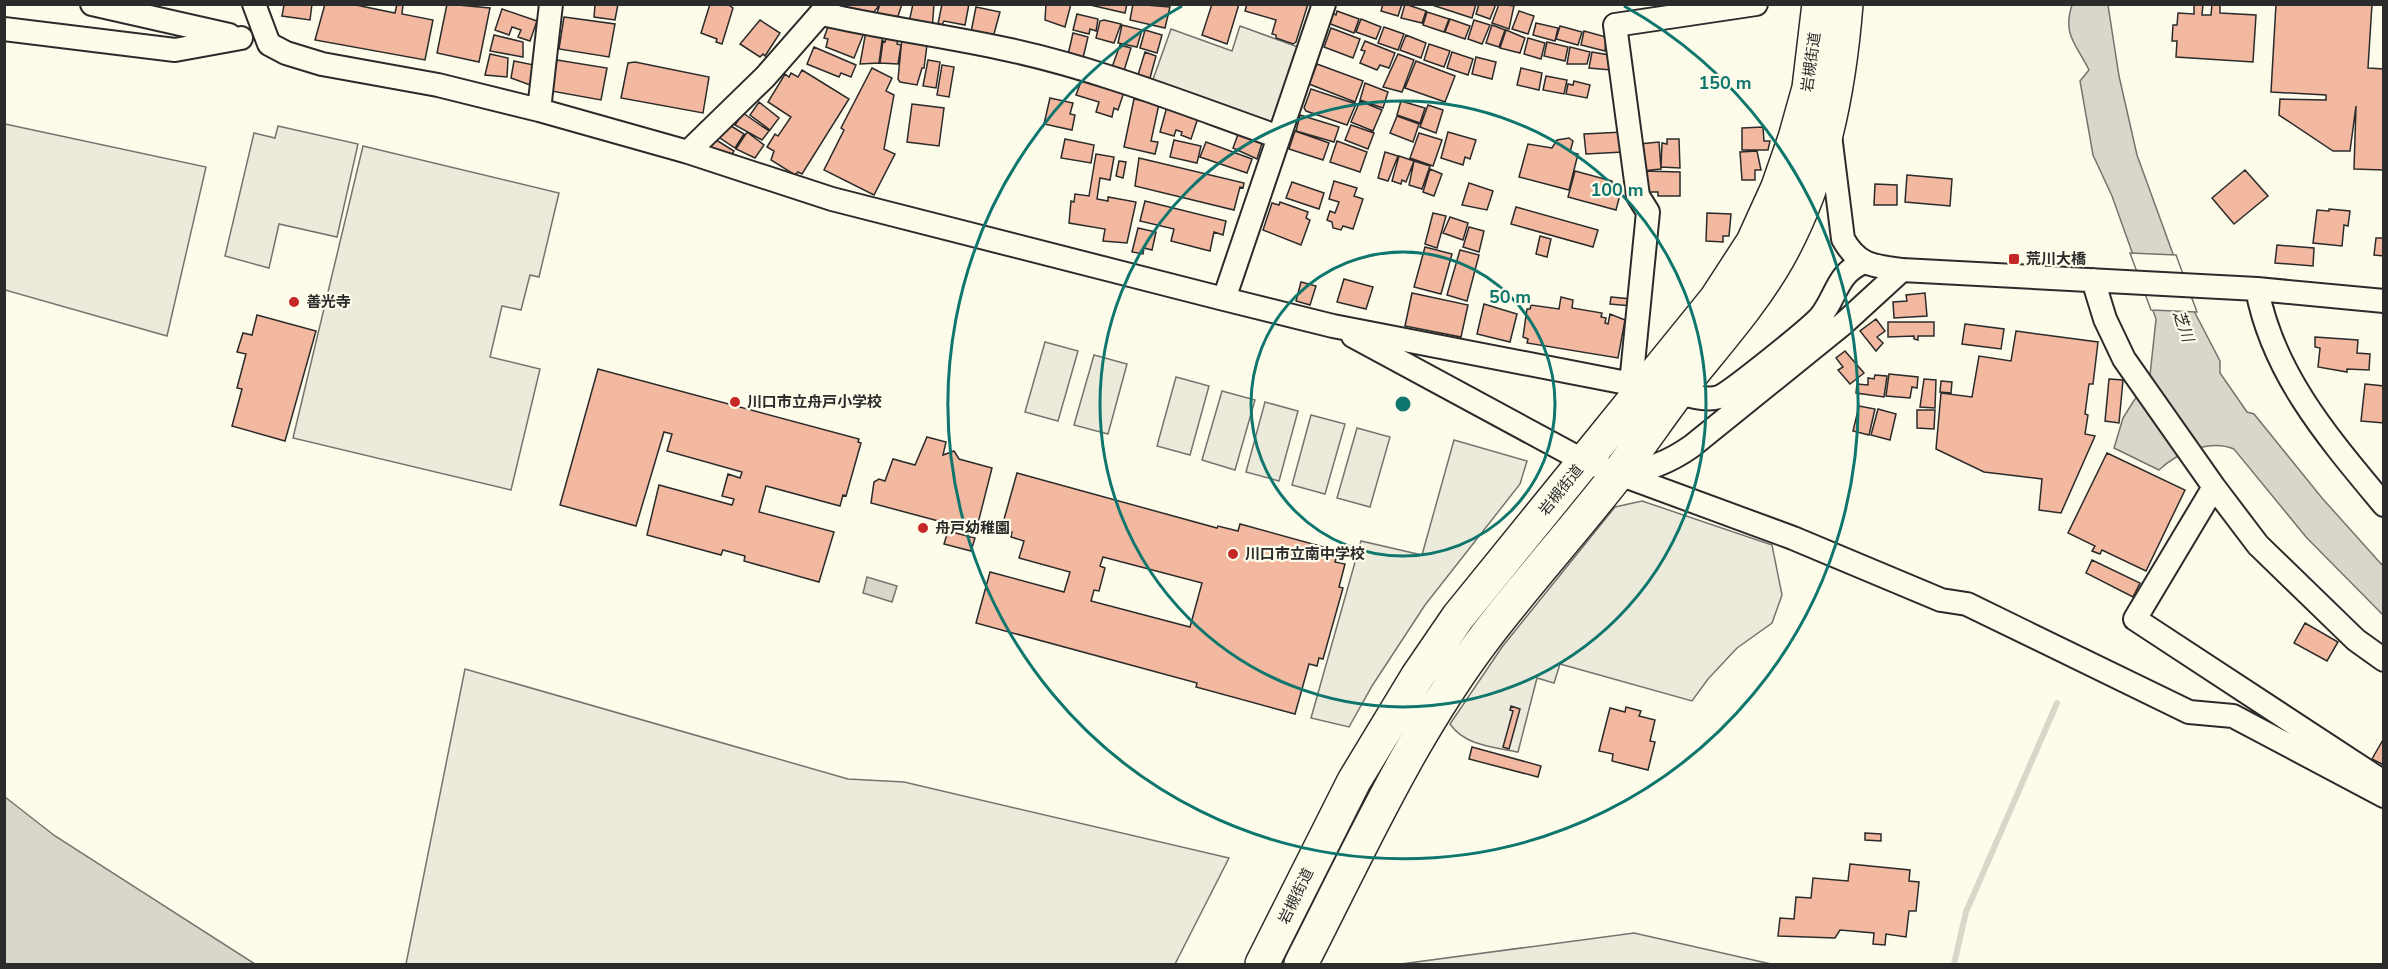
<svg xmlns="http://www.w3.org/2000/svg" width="2388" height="969" viewBox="0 0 2388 969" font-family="'Nunito Sans','Noto Sans JP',sans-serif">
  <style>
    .green { fill: #ecebdb; stroke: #74746e; stroke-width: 1.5 }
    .parking { fill: #eceadb; stroke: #74746e; stroke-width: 1.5 }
    .water { fill: #d8d7c9; stroke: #74746e; stroke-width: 1.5 }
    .pier { fill: #fdfbea; stroke: #74746e; stroke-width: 1.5 }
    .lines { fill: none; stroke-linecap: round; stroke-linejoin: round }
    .stream { stroke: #d8d7c9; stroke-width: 6 }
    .building { fill: #f2b8a0; stroke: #2b2b2b; stroke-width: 1.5; fill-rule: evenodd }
    .minor-casing { stroke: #2b2b2b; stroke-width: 26 }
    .highway-casing { stroke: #2b2b2b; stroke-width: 36 }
    .minor { stroke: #fdfbea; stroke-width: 22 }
    .highway { stroke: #fdfbea; stroke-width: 33 }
    .ring { fill: none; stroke: #0f766e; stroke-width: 3 }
    .poi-dot { fill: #c62828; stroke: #fdfbea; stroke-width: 2 }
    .labels { text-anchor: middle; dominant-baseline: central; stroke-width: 4.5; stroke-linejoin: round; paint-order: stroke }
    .street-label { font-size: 15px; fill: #2b2b2b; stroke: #fdfbea }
    .poi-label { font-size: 15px; font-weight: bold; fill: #2b2b2b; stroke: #fdfbea; text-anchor: start }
    .water-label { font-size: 16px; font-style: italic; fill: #2b2b2b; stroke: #fdfbea }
    .centre { fill: #0f766e; stroke: #fdfbea; stroke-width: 3 }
    .ring-label { font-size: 18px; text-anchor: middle; font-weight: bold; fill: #0f766e; stroke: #fdfbea; stroke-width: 4.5; stroke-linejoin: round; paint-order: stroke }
  </style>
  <rect width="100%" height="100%" fill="#fdfbea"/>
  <path class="green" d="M5,124L206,167L167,336L5,290Z
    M363,146L559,193L539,277L530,275L521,310L502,306L490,357L540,369L511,490L293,438Z
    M1045,342L1078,351L1058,421L1025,412Z
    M1094,355L1127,364L1108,434L1074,425Z
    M1176,377L1209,386L1190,455L1157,446Z
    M1222,391L1255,400L1235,470L1202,460Z
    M1265,402L1298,411L1279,481L1246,472Z
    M1311,415L1345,424L1325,494L1292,485Z
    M1357,428L1390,437L1370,507L1337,498Z
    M1642,501L1772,545L1782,595L1772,623L1737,648L1708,679L1692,701L1560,664L1554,683L1537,678L1518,752C1494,747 1465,746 1450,724L1502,647L1615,507Z
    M465,669L848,779L904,782L1229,858L1175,964H406Z
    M1634,933L1771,964H1401Z"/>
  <path class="parking" d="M1240,26L1298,47L1270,127L1151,85L1171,29L1232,51Z
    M278,126L358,144L337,237L279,224L269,268L225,256L254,133L275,138Z
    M1454,440L1527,461L1520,484L1425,605L1372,686L1349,727L1311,718L1361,541L1422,555Z"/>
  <path class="water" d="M2072,5H2108L2119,76L2137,155L2193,309L2220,361V373L2247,412L2254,414L2322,498L2383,566V615L2306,537L2234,449C2210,439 2178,452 2159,470L2114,448L2123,418L2150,375L2156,319L2112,196L2093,155L2080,81L2089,70C2077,45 2062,35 2072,5Z
    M867,577L897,586L892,602L863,593Z
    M5,797L55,836L255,964H5Z"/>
  <path class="pier" d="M2130,253L2176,255L2197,312L2151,310Z"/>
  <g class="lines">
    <path class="stream" d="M1954,964L1966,912L2057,703"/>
  </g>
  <path class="building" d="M281,4H312L310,20L282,16L284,5Z
    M325,4H351L395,13L397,4H403L402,14L433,20L425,60L315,40Z
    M447,4L490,8L479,62L437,53Z
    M618,4L615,20L594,17L595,5L591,4Z
    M710,4H727L733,8L722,44L716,42L717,39L701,33Z
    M841,4H876L878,7L868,19L853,14Z
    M880,4H902L896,22L876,16Z
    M913,4H934L932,30L909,22Z
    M942,4H969L965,25L944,21L942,25L938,24Z
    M1046,4H1071L1065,27L1045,20Z
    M1086,4H1127L1125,13Z
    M1133,4L1170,7L1165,28L1130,20Z
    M1212,4H1239L1227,44L1202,35Z
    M1247,4H1308L1296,42L1293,44L1276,38V35L1272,34L1276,20L1245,11Z
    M1383,4H1402L1398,16L1381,11Z
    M1405,4L1426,11L1422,23L1401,18Z
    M1429,4H1476L1472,18Z
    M1479,4H1496L1490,19L1476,14Z
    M1499,4L1514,6L1509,29L1492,23Z
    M2194,4H2203L2202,15H2211L2212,4H2220V13L2256,15L2253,62L2176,57L2177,41H2172L2173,25H2177L2178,13L2194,14Z
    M2276,4H2372L2368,68L2384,69V170L2354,169L2356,106L2350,151H2333L2279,115L2280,99L2326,100V95L2271,92Z
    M976,7L1000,12L992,41L970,37Z
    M502,9L537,21L530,41L518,37L521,30L512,27L509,35L495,30Z
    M1337,11L1359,19L1354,33L1328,23L1332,13L1336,15Z
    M1519,11L1534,16L1528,34L1512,29Z
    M1427,12L1449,19L1444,32L1423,25Z
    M1077,14L1098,19L1096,31L1090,29L1089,34L1073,30Z
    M564,17L615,24L609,57L559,49Z
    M1361,19L1381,27L1376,39L1356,32Z
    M1450,19L1470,26L1465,39L1445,32Z
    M760,20L780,33L765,56L763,54L760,57L740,44Z
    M1104,20L1121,24L1114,43L1096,38L1100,21Z
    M1474,20L1490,25L1482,44L1468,39Z
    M830,21L864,33L854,58L826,47L828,39L824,38Z
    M1536,23L1558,28L1555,41L1533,35Z
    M1122,25L1142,30L1137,47L1118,43Z
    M1492,25L1505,30L1499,47L1486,43Z
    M1560,26L1582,32L1578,45L1556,39Z
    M1384,27L1404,34L1398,50L1378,43Z
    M1331,28L1360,39L1353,58L1324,47Z
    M1145,30L1162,35L1157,53L1140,48Z
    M1506,30L1525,38L1520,53L1500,48Z
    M866,31L883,33L879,63L860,64Z
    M1584,31L1606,37L1605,51L1581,45Z
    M1073,33L1088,37L1082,62L1067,59Z
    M494,35L523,42V57L490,51Z
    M1406,35L1426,43L1421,58L1400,50Z
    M886,38L898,39L897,44L901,45L898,64L880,63L883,41L885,42Z
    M902,38L927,45L924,68H922L917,85L900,82L898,79Z
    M1528,38L1545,43L1541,59L1524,54Z
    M1365,41L1395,53L1389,68L1380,65L1377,70L1360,63L1365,51L1361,50Z
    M1547,42L1568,47L1565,61L1544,56Z
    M1429,44L1450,51L1444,67L1424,60Z
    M1120,45L1131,48L1123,74L1111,70Z
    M814,47L856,65L851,77L841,73L839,77L807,64Z
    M1570,47L1590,52L1587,64H1567Z
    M1145,52L1156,56L1150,78L1138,75Z
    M1452,52L1473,59L1468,75L1447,68Z
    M1592,52L1609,55L1611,70L1589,68Z
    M490,54L508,58L507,77L485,75Z
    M1398,54L1414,60L1402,92L1383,87Z
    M1476,57L1496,62L1492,79L1472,74Z
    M557,60L607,68L601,100L551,91Z
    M928,60L940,62L936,88L923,86Z
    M514,61L534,65L530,85L511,78Z
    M1416,61L1455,76L1445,102L1405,88Z
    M635,62L709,77L703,113L621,98L628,63Z
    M1317,64L1363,81L1355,102L1309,84Z
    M942,65L954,67L949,97L937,95Z
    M872,68L892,78L886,91L894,95L884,149L895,154L874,195L824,170L844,130L841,128Z
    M1521,68L1542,73L1539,90L1517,85Z
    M802,70L849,99L802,174L798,172L795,175L771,160L774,151L767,147L775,134L778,136L791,117L768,102L785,74L789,77L791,73L798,77Z
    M1083,76L1125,89L1118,110L1114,108L1112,117L1096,112L1099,102L1076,95Z
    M1546,76L1567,80L1564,94L1543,90Z
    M1574,81L1590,85L1587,98L1566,94L1568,84L1573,85Z
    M1365,83L1388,92L1383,108L1360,100Z
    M1311,89L1356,104L1347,125L1306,111L1304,108Z
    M1050,98L1073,103L1070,114L1075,115L1072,130L1044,124Z
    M1134,99L1159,104L1151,141L1158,142L1155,154L1124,147Z
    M1360,101L1382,110L1373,131L1351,122Z
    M1401,101L1425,108L1420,123L1397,115Z
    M759,102L779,118L770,130L750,115Z
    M1168,103L1199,115L1191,139L1181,135L1182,132L1176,130L1174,136L1160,132Z
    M912,104L944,108L939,146L907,142Z
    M1428,105L1443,110L1436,133L1420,127Z
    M743,113L769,131L762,140L735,125Z
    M1300,115L1339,127L1334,142L1296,131Z
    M1397,116L1419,124L1413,142L1390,133Z
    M728,124L744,134L735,148L720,138Z
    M1351,125L1374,133L1368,149L1345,140Z
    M1763,127L1764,141H1770L1768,150H1742V128Z
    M1240,129L1264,137L1257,159L1233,148Z
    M1295,131L1329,143L1323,160L1289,149Z
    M747,132L764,145L755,158L736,149Z
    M1448,132L1476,140L1470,159L1465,157L1463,165L1441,158Z
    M1623,132V152L1586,154L1584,134Z
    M1419,133L1442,140L1433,166L1410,158Z
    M713,138L734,151L731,156L711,149L707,146Z
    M1569,138L1573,141L1570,152L1578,154L1569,190L1519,177L1528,144L1552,148L1557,140Z
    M1065,139L1094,145L1091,163L1061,158Z
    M1667,139H1679L1680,168L1661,167L1662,143L1667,144Z
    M1174,140L1201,146L1197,163L1170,157Z
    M1337,141L1367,152L1360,172L1330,162Z
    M1206,142L1252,159L1247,173L1200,157Z
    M1659,142L1661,169L1642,171L1639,144Z
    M1757,151L1761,170H1755V180H1742L1740,152Z
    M1385,152L1398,156L1388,181L1378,178Z
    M1096,154L1114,157L1110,180L1100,178L1097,199L1108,201V197L1136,202L1127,243L1103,241L1105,229L1069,223L1071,201L1074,202L1075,194L1089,196Z
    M1399,156L1414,161L1406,182L1402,180L1401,184L1392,181Z
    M1139,158L1244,183L1243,188L1240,187L1234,210L1135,186Z
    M1119,161L1126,162L1123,178L1116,176Z
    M1414,161L1430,166L1422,189L1409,185Z
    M1430,169L1442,174L1434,196L1423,192Z
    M2245,170L2268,196L2234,224L2212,198Z
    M1575,171L1612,181V184L1622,187L1616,210L1568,197Z
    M1644,171L1680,172V196H1658V192H1644Z
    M1907,175L1952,179L1950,206L1905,202Z
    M1334,181L1357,188L1354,196L1363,199L1353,229L1343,226L1341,230L1333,228L1332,222L1327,220L1330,211L1335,213L1339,202L1329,199Z
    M1292,182L1324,193L1319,209L1286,198Z
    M1469,183L1493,191L1487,210L1462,205Z
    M1875,184L1897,185V205H1874Z
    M1145,201L1226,221L1223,235L1214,232L1210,251L1171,241L1174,229L1140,221Z
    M1280,202L1308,212L1306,218L1310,220L1301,245L1263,230L1272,203L1279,205Z
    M1516,207L1598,230L1593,247L1511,224Z
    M2329,209L2350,211L2348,226L2344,225L2342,246L2313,243L2317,210L2329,211Z
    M1433,213L1446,216L1437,248L1425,244Z
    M1707,213L1731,214L1729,236H1723V242L1706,241Z
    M1450,217L1468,223L1463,240L1443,233Z
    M1469,227L1484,231L1479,252L1463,247Z
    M1138,228L1156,232L1152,250L1144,248L1143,254L1132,252Z
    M1540,236L1551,239L1547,257L1536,254Z
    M2376,238H2384V256L2374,255Z
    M2277,245L2314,248L2313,266L2275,263Z
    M1425,247L1452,254L1441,294L1414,287Z
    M1460,250L1479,255L1467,301L1447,295Z
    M1344,279L1373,287L1366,309L1337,302Z
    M1301,282L1316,286L1310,305L1296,301Z
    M1412,293L1468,305L1461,337L1405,326Z
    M1925,293L1927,316L1894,318L1893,302L1907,301L1906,295Z
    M1561,297L1573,300L1572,308L1602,313L1601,317L1606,318L1605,323L1608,324L1610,314L1625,320L1618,358L1527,343L1528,339L1523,337L1527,309H1530L1531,305L1559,309Z
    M1611,297L1632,299V306L1610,304Z
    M1484,304L1517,314L1510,342L1477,334Z
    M257,315L316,331L285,441L232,426L242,389L237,388L246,354L237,352L243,333L252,335Z
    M1876,319L1885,331L1877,337L1883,343L1876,351L1860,331Z
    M1888,322H1934V336H1918V340L1914,339V336L1888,337Z
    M1965,324L2004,329L2001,349L1962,344Z
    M2016,331L2098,342L2093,384H2089L2085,414L2088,415L2085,434L2095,436L2061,513L2039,510L2042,479L1984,472L1936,449L1941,393L1972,397L1979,356L2011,361Z
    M2315,337L2358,340L2357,353L2370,354L2369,370L2347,369V372L2318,367L2320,348L2315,347Z
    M1845,351L1864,373L1850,384L1838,370L1843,367L1836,358Z
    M598,369L859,439L858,442L861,443L846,496L843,495L840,506L766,486L759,512L834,532L819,582L744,561L745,556L723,550L721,555L647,535L659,485L732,505L734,499L722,496L728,474L740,478L742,472L667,451L672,434L664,432L636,526L560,505Z
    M1889,374L1918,377L1917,388L1912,387L1910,398L1886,396Z
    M1875,375L1887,376L1884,397L1856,393L1857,384L1868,385V378L1874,379Z
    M1924,379L1936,380L1935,408L1920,407Z
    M2109,379L2123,380L2119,423L2105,421Z
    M1941,381L1952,382L1951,393L1940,392Z
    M2365,384L2384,386V423L2361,421Z
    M1859,406L1875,409L1869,435L1853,431Z
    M1878,409L1896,414L1890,440L1871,435Z
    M1917,410H1935L1934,429L1917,428Z
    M927,437L946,442L943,455L954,451L959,459L992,468L976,531L871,503L874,482L879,479L885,481L893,459L915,465Z
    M2107,453L2185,490L2146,571L2102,550L2100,554L2092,551L2095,546L2068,533Z
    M1017,473L1217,528L1218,526L1238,531L1240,524L1338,551L1335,562L1345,564L1339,587L1343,588L1323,659L1319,658L1317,666L1309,664L1295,714L1196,687L1197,683L976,623L990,572L1064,592L1070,572L1019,558L1024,541L1011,537L1012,532L1001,530ZM1103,557L1202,583L1190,627L1091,601L1094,590L1099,591L1105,568L1100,566Z
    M948,531L975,538L971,551L944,544Z
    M2092,560L2140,583L2133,597L2086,573Z
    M2305,623L2338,642L2327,661L2294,643Z
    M1511,706L1520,709L1509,749L1503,747L1513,711L1510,710Z
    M1626,707L1641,711L1639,716L1655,720L1650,741L1655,742L1648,770L1612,761L1613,754L1599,751L1610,708L1625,712Z
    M2384,738V765L2372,759Z
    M1472,747L1541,766L1538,777L1469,759Z
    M1865,833L1881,834V841L1865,840Z
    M1850,864L1910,870L1909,881L1919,882L1916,911H1909L1906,937L1886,934L1885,945L1873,944L1874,933L1840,930L1835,938L1778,936L1780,918L1794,919L1796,897L1811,898L1813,878L1848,881Z"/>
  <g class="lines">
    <defs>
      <path id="minor" d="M92,4L229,35
        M254,4L269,44L286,53L322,64L438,85L539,110L688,152L832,199L1224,299L1333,326L1637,385
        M822,14C884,28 947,36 1010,50C1102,70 1191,106 1279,137
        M4,29L175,50L241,38
        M539,110L551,4
        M1830,135L1843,239C1858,266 1874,266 1902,270L2257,289L2384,301
        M688,152L765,77L829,4
        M2093,280L2105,319L2124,359L2214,487L2258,545L2356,640L2384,660
        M2257,289C2273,375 2330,440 2384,505
        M1224,299L1324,4
        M1353,336L1584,461L1793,538L1941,600L1967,604L2189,712L2233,716L2384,796
        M1631,384L1648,212L1638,196L1615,25L1756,4
        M1691,396C1700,398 1710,400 1719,397C1730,393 1812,327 1821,316C1837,295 1837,274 1862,263
        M1619,474C1648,470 1668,463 1692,446L1843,324L1902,270
        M2214,487L2135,619L2382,781"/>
      <path id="highway" d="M1262,964L1354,781L1417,677L1458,617L1716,299L1753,242L1778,187L1795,138L1809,88L1819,4
        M1301,964C1358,853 1410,736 1486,636C1528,581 1575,529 1617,475C1641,444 1663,411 1687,380C1719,340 1753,302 1778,258C1822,180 1839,92 1846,4"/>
    </defs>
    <use href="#minor" class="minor-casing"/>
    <use href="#highway" class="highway-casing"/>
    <use href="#minor" class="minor"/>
    <use href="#highway" class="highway"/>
  </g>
  <g class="ring">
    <circle cx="1403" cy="404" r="152"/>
    <circle cx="1403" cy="404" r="303"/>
    <path d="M1624 6A455 455 0 1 1 1182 6"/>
  </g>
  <g class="poi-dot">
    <rect x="2008" y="253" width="12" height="12" rx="3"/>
    <circle cx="294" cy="302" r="6"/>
    <circle cx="735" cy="402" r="6"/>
    <circle cx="923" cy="528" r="6"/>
    <circle cx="1233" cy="554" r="6"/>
  </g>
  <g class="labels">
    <g class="street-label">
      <text transform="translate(1811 62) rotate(-82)">岩槻街道</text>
      <text transform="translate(1561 490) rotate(-51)">岩槻街道</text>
      <text transform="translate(1296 896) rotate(-64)">岩槻街道</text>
    </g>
    <g class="poi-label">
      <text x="2026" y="259">荒川大橋</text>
      <text x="306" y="302">善光寺</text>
      <text x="747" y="402">川口市立舟戸小学校</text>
      <text x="935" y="528">舟戸幼稚園</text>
      <text x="1245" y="554">川口市立南中学校</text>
    </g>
    <g class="water-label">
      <text transform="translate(2183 326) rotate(71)">芝川</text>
    </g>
  </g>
  <circle cx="1403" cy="404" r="9" class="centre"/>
  <g class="ring-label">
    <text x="1725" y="89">150 m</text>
    <text x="1617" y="196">100 m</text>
    <text x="1510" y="303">50 m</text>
  </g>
  <rect width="2388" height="969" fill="none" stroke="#2b2b2b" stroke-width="12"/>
</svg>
